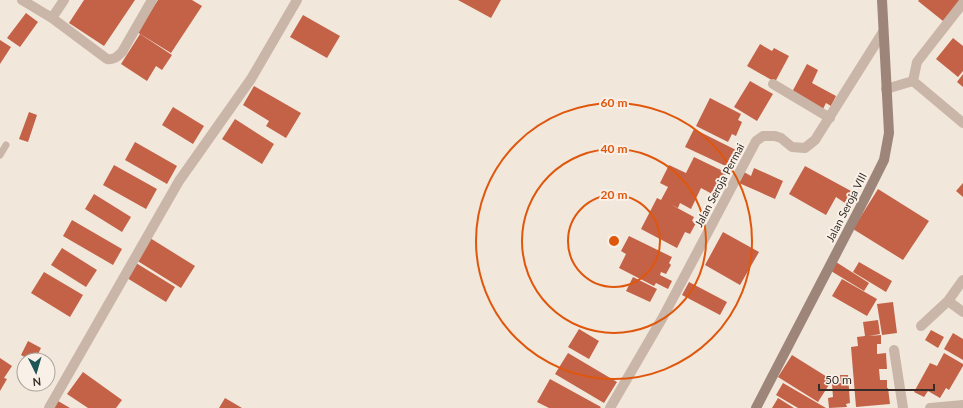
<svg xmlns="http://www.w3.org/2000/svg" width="963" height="408" viewBox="0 0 963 408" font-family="Lato,sans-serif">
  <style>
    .building { fill: #c46247 }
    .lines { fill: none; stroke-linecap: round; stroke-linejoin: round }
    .lane { stroke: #c9b6a8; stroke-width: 7 }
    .street { stroke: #c9b6a8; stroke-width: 10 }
    .secondary { stroke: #9d8579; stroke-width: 10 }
    .ring { fill: none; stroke: #df570d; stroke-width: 2 }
    .labels { text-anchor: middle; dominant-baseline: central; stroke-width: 4; stroke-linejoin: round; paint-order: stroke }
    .street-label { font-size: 11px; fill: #362c28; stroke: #f9f1e8 }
    .centre { fill: #df570d; stroke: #f9f1e8; stroke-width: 2 }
    .ring-label { font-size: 12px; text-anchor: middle; font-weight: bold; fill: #df570d; stroke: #f9f1e8; stroke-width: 4; stroke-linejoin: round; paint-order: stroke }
  </style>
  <rect width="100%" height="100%" fill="#f2e7db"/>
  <path class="building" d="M84,0H135L104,46L69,23Z
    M158,0H192L202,6L171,53L137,32Z
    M458,0H501L491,18Z
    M919,0H960L943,21L918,1Z
    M26,13L38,22L20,47L7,38Z
    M303,15L340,36L327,58L290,37Z
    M140,34L172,55L162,70L156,66L147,81L121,64Z
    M953,38L963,46V71L958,77L936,59Z
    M0,40L11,47L0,64Z
    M760,44L772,51L774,48L789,56L775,82L747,66Z
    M807,64L818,70L812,83L836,96L831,106L826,103L822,111L791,94Z
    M963,74V87L957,82Z
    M750,81L773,94L757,121L734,107Z
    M254,86L301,113L286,138L266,126L269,121L243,105Z
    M710,98L741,114L738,120L742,122L736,136L732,134L728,142L696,126Z
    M173,107L204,126L193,144L162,125Z
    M29,112L37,115L28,142L19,139Z
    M235,119L274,144L262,164L222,139Z
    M694,129L740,152L732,169L685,147Z
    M135,142L177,166L167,184L125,160Z
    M694,157L727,173L716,196L701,188L691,209L680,203L678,208L670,204L694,217L692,221L696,223L690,234L685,232L677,248L641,229L657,198L661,200L668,187L660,183L669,165L686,173Z
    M114,165L157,189L146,209L103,185Z
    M805,166L851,191L845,203L836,197L826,215L789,194Z
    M754,168L783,181L775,199L739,183L744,172L751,176Z
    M963,183V197L956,191Z
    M878,189L929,221L903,260L853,229Z
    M94,194L131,217L122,232L85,209Z
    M72,220L122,249L113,265L63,236Z
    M723,232L759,252L740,285L705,265Z
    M629,236L672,257L669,263L671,265L666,274L661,272L660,275L672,281L668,289L656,283L654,286L619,268L626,254L621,251Z
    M150,238L195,266L181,288L136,260Z
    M62,248L97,270L86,287L51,265Z
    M836,262L869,283L864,291L831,271Z
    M859,262L892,281L886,292L853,272Z
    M136,263L175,287L166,302L127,278Z
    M44,272L83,295L70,317L31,293Z
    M633,277L657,289L650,302L626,291Z
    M842,279L877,299L867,316L832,296Z
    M689,282L727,302L720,315L682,295Z
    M893,302L897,333L882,335L877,304Z
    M878,320L880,334L869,336L881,335V344H877V354L886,353L887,369H879L880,380H887V388H888L890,404L856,407L851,347L858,346L857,337L865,336L863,322Z
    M579,329L599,341L589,359L568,347Z
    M931,330L944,337L938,348L925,340Z
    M953,333L963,339V360L944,349Z
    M28,341L41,348L35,360H30L21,355Z
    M568,353L617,382L604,403L555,374Z
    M944,353L963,364V366L949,390L946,388L940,398L928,391L924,397L914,392L930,363L937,366Z
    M792,355L832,380L818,402L778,377Z
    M0,358L12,366L4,378L7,379L0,391Z
    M83,372L122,400L116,408H88L67,394Z
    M840,375H848L850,403L846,404L847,407L829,408L828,398L833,397L832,384L841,383Z
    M550,379L601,407L600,408H549L537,402Z
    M783,383L826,408H798L776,395Z
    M225,398L242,408H219Z
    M778,398L794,408H772Z
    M58,401L70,408H54Z"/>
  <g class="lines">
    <path class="lane" d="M0,155L6,145"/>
    <path class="street" d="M22,0L52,18L107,59C114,60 117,57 122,52L152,0
      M52,18L64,0
      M913,81L917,62L963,3
      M913,81L963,123
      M773,84L830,118
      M886,89L913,81
      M963,280L948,301L963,312
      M921,326L948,301
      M894,350L903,408
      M49,408L179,181L251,79L297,0
      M610,408L663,317L756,141L763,136H775L781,138L792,147L805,148L815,140L883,32
      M930,408L963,405"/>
    <path class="secondary" d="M756,408L865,198L884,160L889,133L882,0"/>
  </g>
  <g class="ring">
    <circle cx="614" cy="241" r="46"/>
    <circle cx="614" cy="241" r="92"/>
    <circle cx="614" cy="241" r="138"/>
  </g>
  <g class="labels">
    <g class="street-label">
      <text transform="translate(719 185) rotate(-62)">Jalan Seroja Permai</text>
      <text transform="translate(846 207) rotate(-63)">Jalan Seroja VIII</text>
    </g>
  </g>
  <circle cx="614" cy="241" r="6" class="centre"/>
  <g class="ring-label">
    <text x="614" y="107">60 m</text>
    <text x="614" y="153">40 m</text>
    <text x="614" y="199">20 m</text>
  </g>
  <g transform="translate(36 372) rotate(175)"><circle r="19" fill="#f9f1e8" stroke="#aba29b"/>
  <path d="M0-3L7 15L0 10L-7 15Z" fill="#1e5557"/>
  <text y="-6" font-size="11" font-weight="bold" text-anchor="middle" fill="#362c28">N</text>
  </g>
  <path d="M819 384v6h115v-6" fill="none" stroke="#362c28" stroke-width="2"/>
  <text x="825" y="384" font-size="12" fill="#362c28" stroke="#f9f1e8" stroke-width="3" paint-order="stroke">50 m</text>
</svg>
